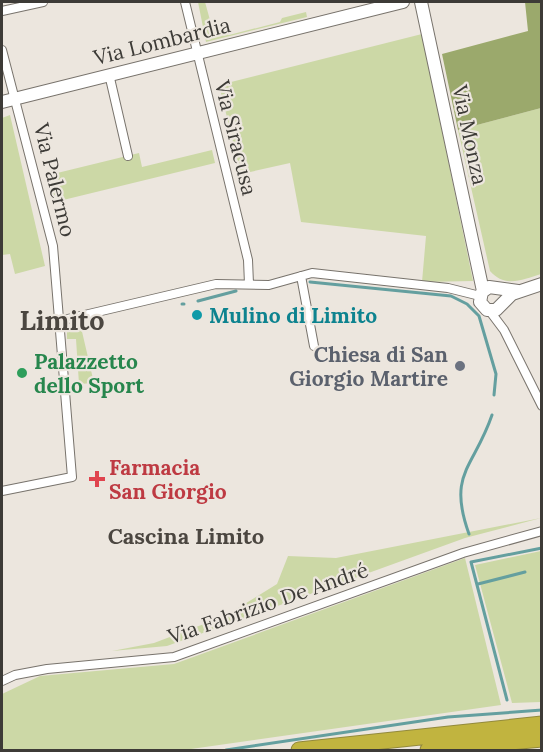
<svg xmlns="http://www.w3.org/2000/svg" width="543" height="752" viewBox="0 0 543 752" font-family="Lora,serif">
  <style>
    .green { fill: #ccd8a6 }
    .forest { fill: #9ba96c }
    .lines { fill: none; stroke-linecap: round; stroke-linejoin: round }
    .stream { stroke: #649f9f; stroke-width: 3 }
    .street-casing { stroke: #78736c; stroke-width: 10 }
    .secondary-casing { stroke: #78736c; stroke-width: 14 }
    .highway-casing { stroke: #938a3c; stroke-width: 17 }
    .street { stroke: #fff; stroke-width: 8 }
    .secondary { stroke: #fff; stroke-width: 12 }
    .highway { stroke: #c1b43f; stroke-width: 15 }
    .culture-dot { fill: #0f9aa8; stroke: #ece6de; stroke-width: 2 }
    .worship-dot { fill: #6b7280; stroke: #ece6de; stroke-width: 2 }
    .leisure-dot { fill: #2e9e5b; stroke: #ece6de; stroke-width: 2 }
    .health-dot { fill: #e0444e; stroke: #ece6de; stroke-width: 2 }
    .labels { text-anchor: middle; dominant-baseline: central; stroke-width: 4.5; stroke-linejoin: round; paint-order: stroke }
    .street-label { font-size: 21px; fill: #3d3b37; stroke: #ece6de }
    .culture-label { font-size: 21px; font-weight: bold; fill: #0d838f; stroke: #ece6de; text-anchor: start }
    .worship-label { font-size: 21px; font-weight: bold; fill: #5b616d; stroke: #ece6de; text-anchor: end }
    .leisure-label { font-size: 21px; font-weight: bold; fill: #27864d; stroke: #ece6de; text-anchor: start }
    .health-label { font-size: 21px; font-weight: bold; fill: #be3a42; stroke: #ece6de; text-anchor: start }
    .neighbourhood-label { font-size: 22px; font-weight: bold; fill: #4b4640; stroke: #ece6de }
    .district-label { font-size: 27px; font-weight: bold; fill: #4b4640; stroke: #ece6de }
  </style>
  <rect width="100%" height="100%" fill="#ece6de"/>
  <path class="green" d="M198,2H205L213,31L229,35L280,22L282,18L306,12L307,17L206,42Z
    M422,34L473,281L422,282L426,236L301,222L290,163L241,174L219,85Z
    M541,108V274C522,280 505,288 490,271L458,130Z
    M10,115L45,266L15,274L10,254L2,255V118Z
    M212,150L215,163L55,202L49,175L139,153L142,167Z
    M80,323L94,383L79,384L76,339H67V329L71,325Z
    M541,518L465,538L167,646L112,651L154,643L225,616L277,584L288,556L336,558Z
    M541,551V702L512,703L475,565Z
    M465,558L501,705L184,750H2V694L40,676L174,664Z"/>
  <path class="forest" d="M525,2H541V108L458,130L442,54L528,31Z"/>
  <g class="lines">
    <path class="stream" d="M310,282L451,296L467,304L479,316L496,374L494,395
      M198,301L236,291
      M182,304H184
      M469,534C447,473 474,468 492,415
      M478,584L525,572
      M507,700L471,562L542,548
      M226,750L448,717L542,710"/>
    <defs>
      <path id="street" d="M185,2L248,260L249,284
        M2,11L43,2
        M2,50L53,246L72,477L2,491
        M109,74L128,156
        M301,276L314,346
        M489,310L504,330L542,406
        M59,321L216,284L269,285L312,273L448,288L480,296
        M2,681L15,675L47,669L174,657L463,553L542,531"/>
      <path id="secondary" d="M421,2L483,291
        M2,102L403,2
        M518,291L489,287L482,292L480,302L487,310H496L512,294L542,284"/>
      <path id="highway" d="M299,750L542,724
        M428,750L542,739"/>
    </defs>
    <use href="#street" class="street-casing"/>
    <use href="#secondary" class="secondary-casing"/>
    <use href="#highway" class="highway-casing"/>
    <use href="#street" class="street"/>
    <use href="#secondary" class="secondary"/>
    <use href="#highway" class="highway"/>
  </g>
  <circle class="culture-dot" cx="197" cy="315" r="6"/>
  <circle class="worship-dot" cx="460" cy="366" r="6"/>
  <circle class="leisure-dot" cx="22" cy="373" r="6"/>
  <path class="health-dot" d="M94 470h6v6h6v6h-6v6h-6v-6h-6v-6h6z"/>
  <g class="labels">
    <g class="street-label">
      <text transform="translate(162 41) rotate(-14)">Via Lombardia</text>
      <text transform="translate(470 135) rotate(78)">Via Monza</text>
      <text transform="translate(236 138) rotate(76)">Via Siracusa</text>
      <text transform="translate(55 180) rotate(76)">Via Palermo</text>
      <text transform="translate(268 603) rotate(-19)">Via Fabrizio De André</text>
    </g>
    <g class="culture-label">
      <text x="209" y="315">Mulino di Limito</text>
    </g>
    <g class="worship-label">
      <text x="448" y="354">Chiesa di San<tspan x="448" dy="24">Giorgio Martire</tspan></text>
    </g>
    <g class="leisure-label">
      <text x="34" y="361">Palazzetto<tspan x="34" dy="24">dello Sport</tspan></text>
    </g>
    <g class="health-label">
      <text x="109" y="467">Farmacia<tspan x="109" dy="24">San Giorgio</tspan></text>
    </g>
    <g class="neighbourhood-label">
      <text x="186" y="536">Cascina Limito</text>
    </g>
    <g class="district-label">
      <text x="62" y="320">Limito</text>
    </g>
  </g>
  <rect width="543" height="752" fill="none" stroke="#3d3b37" stroke-width="6"/>
</svg>
